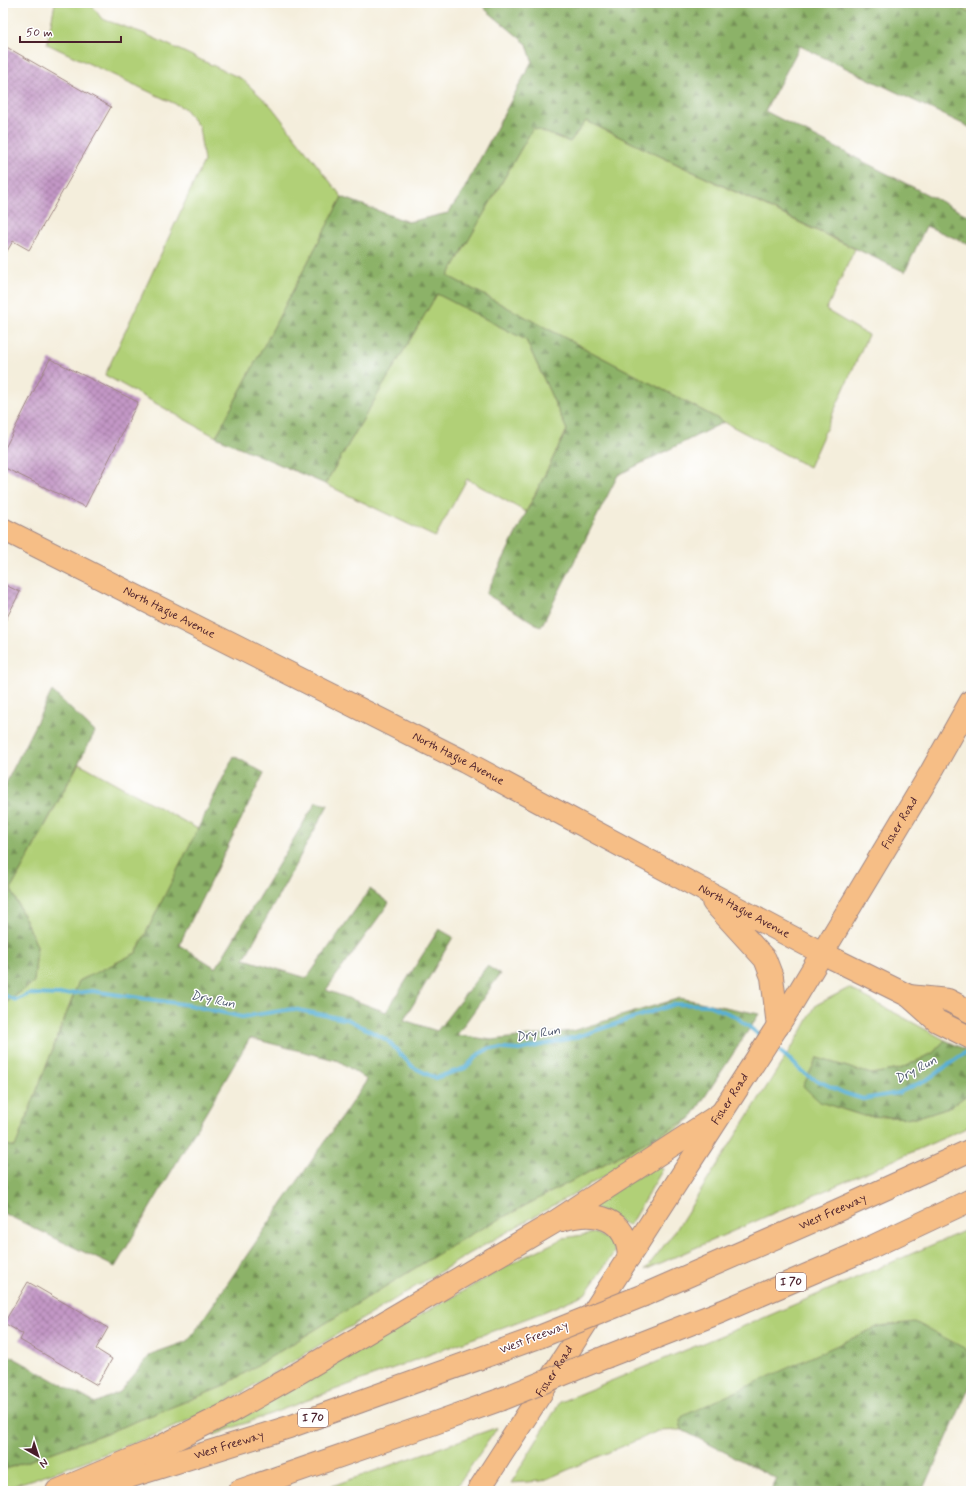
<svg xmlns="http://www.w3.org/2000/svg" width="974" height="1494" viewBox="0 0 974 1494" font-family="Mynerve,sans-serif">
  <style>
    .grass { fill: #b1d077; stroke: #7e7851 }
    .forest { fill: url(#forest-firs); stroke: #6b684a }
    .lines { fill: none; stroke-linecap: round; stroke-linejoin: round }
    .stream { stroke: #58b0d5; stroke-width: 4 }
    .building { fill: url(#building-cross-hatch) }
    .major-casing { stroke: #9f8684; stroke-width: 24 }
    .highway-casing { stroke: #9f8684; stroke-width: 24 }
    .major { stroke: #f6be86; stroke-width: 22 }
    .highway { stroke: #f6be86; stroke-width: 22 }
    .highway-bridge-casing { stroke: #9f8684; stroke-width: 24; stroke-linecap: butt }
    .highway-bridge { stroke: #f6be86; stroke-width: 22 }
    .labels { text-anchor: middle; dominant-baseline: central; stroke-width: 3; stroke-linejoin: round; paint-order: stroke }
    .shield { fill: #fff; stroke: #80626b; stroke-width: 1 }
    .shield-label { font-size: 11px; font-weight: bold; fill: #4a1f2b }
    .street-label { font-size: 12px; fill: #4a1f2b; stroke: #fff }
    .water-label { font-size: 13px; font-style: italic; fill: #50596f; stroke: #fff }
  </style>
  <defs>
    <pattern id="forest-firs" width="22" height="20" patternUnits="userSpaceOnUse"><rect width="22" height="20" fill="#8cb268"/><path d="M5 1l3.5 6h-7zM16 11l3.5 6h-7z" fill="#749056"/></pattern>
    <pattern id="building-cross-hatch" width="8" height="8" patternUnits="userSpaceOnUse"><rect width="8" height="8" fill="#c397c6"/><path d="M0 0l8 8M0 8l8-8" fill="none" stroke="#a07ba1"/></pattern>
  </defs>
  <rect width="100%" height="100%" fill="#fff"/>
  <filter id="ink" filterUnits="userSpaceOnUse"><feTurbulence type="fractalNoise" baseFrequency=".025" numOctaves="2"/><feDisplacementMap in="SourceGraphic" scale="8" xChannelSelector="R" yChannelSelector="G"/><feConvolveMatrix kernelMatrix="1 2 1 2 8 2 1 2 1" color-interpolation-filters="sRGB"/></filter>
  <filter id="wash" filterUnits="userSpaceOnUse"><feTurbulence type="fractalNoise" baseFrequency=".012" numOctaves="4" result="noise"/><feDisplacementMap in="SourceGraphic" scale="16" xChannelSelector="R" yChannelSelector="G"/><feGaussianBlur stdDeviation="0.9" result="paint"/><feColorMatrix in="noise" values="0 0 0 0 0 0 0 0 0 0 0 0 0 0 0 0 0 1.4 0 .05"/><feComposite in="paint" operator="in"/></filter>
  <g filter="url(#wash)">
    <rect width="100%" height="100%" fill="#f4eedc"/>
    <path class="grass" d="M55,3H90L102,19L143,33L242,79L271,106L342,197L216,437L105,375L204,161L199,127L184,108L47,44Z
      M952,3H971V14Z
      M586,121L855,249L826,310L868,335L809,467L448,276L533,128L570,142Z
      M437,294L526,340L567,430L526,512L467,479L435,537L325,484Z
      M79,763L198,829L136,953L79,981L15,1148L3,1144V1005L34,982L37,946L11,889Z
      M849,988L945,1040L933,1053L900,1069L871,1074L817,1058L820,1102L864,1116L915,1118L952,1106L971,1092V1126L645,1270L676,1230L800,1034L816,1005Z
      M691,1118L648,1151L469,1254L223,1404L163,1432L66,1468L3,1489V1470L109,1432L222,1387L464,1238Z
      M657,1165L663,1169L629,1226L591,1206Z
      M971,1228V1364L966,1349L680,1421L682,1430L658,1431L542,1481L511,1483L560,1402L761,1319Z
      M595,1233L609,1240L615,1251L585,1294L541,1313L214,1435L212,1429L254,1408L522,1258L564,1238Z
      M498,1427L457,1486L444,1491H318Z"/>
    <path class="forest" d="M481,3H952L971,14V128L800,46L765,111L971,217V245L926,226L905,272L586,121L570,142L533,128L448,276L724,422L618,475L541,627L486,594L567,430L526,340L437,294L325,484L216,437L342,197L408,222L448,213L462,193L532,61L527,44L486,10Z
      M52,691L95,732L11,889L37,946L34,982L3,1005V789Z
      M234,756L264,773L179,945L216,968L316,802L328,805L244,959L307,978L370,889L389,903L326,990L386,1012L439,929L453,937L404,1020L437,1031L487,966L500,974L457,1035L492,1040L572,1031L680,998L759,1014L691,1118L464,1238L222,1387L109,1432L3,1470V1352L95,1403L120,1392L151,1354L188,1341L367,1080L339,1061L250,1038L115,1267L3,1213V1144L15,1147L79,981L136,953Z
      M945,1040L971,1052V1092L952,1106L915,1118L864,1116L820,1102L803,1086L817,1058L871,1074L900,1069L933,1053Z
      M915,1322L966,1349L971,1364V1384L923,1491H771L777,1479L682,1430L680,1421L683,1416L879,1326Z"/>
    <g class="lines">
      <path class="stream" d="M3,995L16,1000L29,994L58,995L92,991L189,1005L242,1017L293,1009L349,1020L387,1040L413,1067L435,1078L465,1068L479,1054L490,1048L520,1050L576,1037L675,1004L708,1005L735,1016L762,1037
        M772,1045L788,1058L806,1075L844,1093L863,1099L898,1093L928,1079L969,1050"/>
    </g>
    <g id="blocks">
      <path class="building" d="M3,45L111,107L29,250L13,241L3,258Z
        M50,359L138,402L85,507L3,467V452Z
        M3,584L20,592L3,625Z
        M28,1282L108,1328L96,1349L112,1359L97,1385L20,1340L23,1334L4,1323Z"/>
    </g>
  </g>
  <g filter="url(#ink)">
    <use href="#blocks" fill-opacity="0" stroke="#9f8684" stroke-width="1"/>
    <g class="lines">
      <defs>
        <g id="major">
          <path id="s1" d="M3,529L465,762L741,910L822,953L909,996L937,1021L971,1038"/>
          <path d="M713,902L765,959L772,977L778,1026"/>
          <path d="M909,996L948,1000L971,1012"/>
          <path id="s2" d="M478,1491L788,1010L930,774L971,701"/>
        </g>
        <g id="highway">
          <path d="M562,1220C595,1210 627,1217 629,1257"/>
          <path id="s3" d="M644,1295L834,1212L971,1150"/>
          <path d="M608,1356L723,1311L865,1250L971,1200"/>
          <path id="s4" d="M103,1485L289,1427L539,1337"/>
          <path d="M57,1491L154,1450L230,1412L290,1378L553,1223L720,1114"/>
          <path d="M239,1491L432,1424L499,1400"/>
        </g>
      </defs>
      <use href="#major" class="major-casing"/>
      <use href="#highway" class="highway-casing"/>
      <use href="#major" class="major"/>
      <use href="#highway" class="highway"/>
      <defs>
        <path id="highway-bridge" d="M539,1337L644,1295
          M499,1400L608,1356"/>
      </defs>
      <use href="#highway-bridge" class="highway-bridge-casing"/>
      <use href="#highway-bridge" class="highway-bridge"/>
    </g>
  </g>
  <g class="labels">
    <g class="shield">
      <rect x="776" y="1273" width="30" height="18" rx="3"/>
      <rect x="298" y="1409" width="30" height="18" rx="3"/>
    </g>
    <g class="shield-label">
      <text x="791" y="1282">I 70</text>
      <text x="313" y="1418">I 70</text>
    </g>
    <g class="street-label">
      <text stroke="none"><textPath href="#s1" startOffset="186">North Hague Avenue</textPath></text>
      <text stroke="none"><textPath href="#s1" startOffset="510">North Hague Avenue</textPath></text>
      <text stroke="none"><textPath href="#s2" startOffset="790">Fisher Road</textPath></text>
      <text stroke="none"><textPath href="#s1" startOffset="834">North Hague Avenue</textPath></text>
      <text stroke="none"><textPath href="#s2" startOffset="466">Fisher Road</textPath></text>
      <text stroke="none"><textPath href="#s3" startOffset="206">West Freeway</textPath></text>
      <text transform="translate(534 1338) rotate(-21)">West Freeway</text>
      <text stroke="none"><textPath href="#s2" startOffset="142">Fisher Road</textPath></text>
      <text stroke="none"><textPath href="#s4" startOffset="132">West Freeway</textPath></text>
    </g>
    <g class="water-label">
      <text transform="translate(213 1000) rotate(12)">Dry Run</text>
      <text transform="translate(538 1034) rotate(-10)">Dry Run</text>
      <text transform="translate(916 1070) rotate(-28)">Dry Run</text>
    </g>
  </g>
  <rect width="974" height="1494" fill="none" stroke="#fff" stroke-width="16"/>
  <g transform="translate(38 1456) rotate(141)" stroke="#ffffff" stroke-width="3" paint-order="stroke">
  <path d="M0-3L7 15L0 10L-7 15Z" fill="#4a1f2b"/>
  <text y="-6" font-size="11" font-weight="bold" text-anchor="middle" fill="#4a1f2b">N</text>
  </g>
  <path d="M20 36v6h101v-6" fill="none" stroke="#4a1f2b" stroke-width="2"/>
  <text x="26" y="36" font-size="12" fill="#4a1f2b" stroke="#ffffff" stroke-width="3" paint-order="stroke">50 m</text>
</svg>
